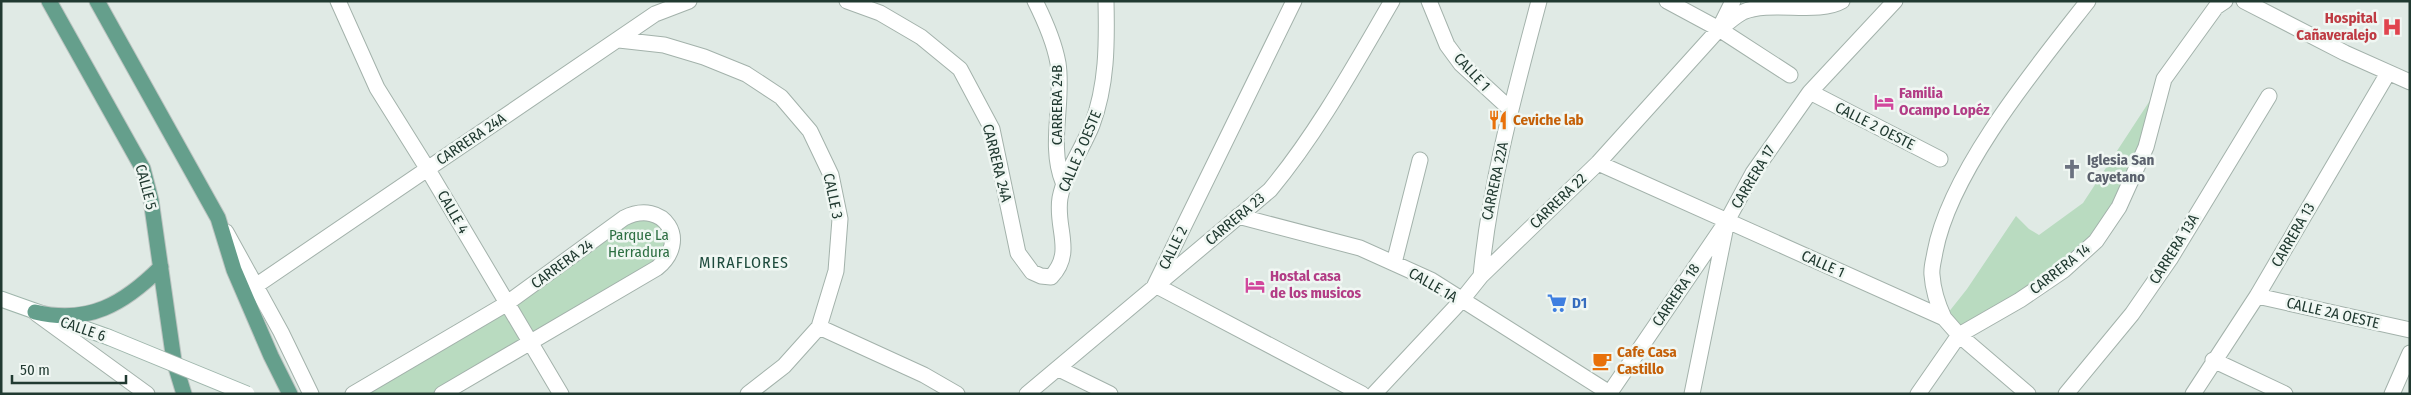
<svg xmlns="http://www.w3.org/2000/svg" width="2411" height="395" viewBox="0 0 2411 395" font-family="'Fira Sans Condensed',sans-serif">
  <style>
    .green { fill: #b9dbc0 }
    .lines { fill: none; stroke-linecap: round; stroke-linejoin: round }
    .minor-casing { stroke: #a3b2ab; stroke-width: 17 }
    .secondary-casing { stroke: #9fb6ac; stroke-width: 17 }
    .primary-casing { stroke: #bcc4c1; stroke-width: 17 }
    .minor { stroke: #fff; stroke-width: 15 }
    .secondary { stroke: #fff; stroke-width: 15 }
    .primary { stroke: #659f8c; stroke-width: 15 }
    .secondary-bridge-casing { stroke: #9fb6ac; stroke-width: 17; stroke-linecap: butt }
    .secondary-bridge { stroke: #fff; stroke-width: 15 }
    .labels { text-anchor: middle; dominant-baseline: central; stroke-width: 5; stroke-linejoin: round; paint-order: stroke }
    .health-label { font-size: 15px; font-weight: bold; fill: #be3a42; stroke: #f0f7f3; text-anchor: end }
    .street-label { font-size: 15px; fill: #213a31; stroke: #f0f7f3 }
    .hotel-label { font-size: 15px; font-weight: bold; fill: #b23c85; stroke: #f0f7f3; text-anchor: start }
    .food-label { font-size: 15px; font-weight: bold; fill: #c56008; stroke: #f0f7f3; text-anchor: start }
    .worship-label { font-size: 15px; font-weight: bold; fill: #5b616d; stroke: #f0f7f3; text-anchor: start }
    .park-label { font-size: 15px; fill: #2d6f42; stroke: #f0f7f3 }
    .shop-label { font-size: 15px; font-weight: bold; fill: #366cbe; stroke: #f0f7f3; text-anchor: start }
    .neighbourhood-label { font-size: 16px; letter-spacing: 1px; fill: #1e4b3d; stroke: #f0f7f3 }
  </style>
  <rect width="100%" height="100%" fill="#e0eae5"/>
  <path class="green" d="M2164,79L2146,147L2096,241L1959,335L1944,318L1967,289L2016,216L2029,229L2039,235L2083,203Z
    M636,212L668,225L666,260L442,394H353Z"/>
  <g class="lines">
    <defs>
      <path id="minor" d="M338,1L377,88L427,168L561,394
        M847,1L880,13L921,37L960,69L992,129L1018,253L1032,272L1041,276L1051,277C1075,252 1055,228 1060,198C1065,172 1082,150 1092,125C1107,85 1107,44 1106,1
        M1035,1C1045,21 1054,41 1058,63C1064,102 1048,145 1063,182
        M1294,1L1155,285L1362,394
        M1429,1L1447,45L1461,64L1510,109
        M1667,1L1719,29L1790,75
        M2244,1L2345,53L2410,82
        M1721,28C1728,23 1735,16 1743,12C1770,0 1818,15 1842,1
        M619,40L664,45L704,57L746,74L781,97L810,131L831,175L840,219L836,271L819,327L784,366L748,394
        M1810,92L1940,159
        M1598,163L1944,318L1959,335L2028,394
        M1238,216L1360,248L1431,280L1611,394
        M226,232L281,332L311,394
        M1394,263L1420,160
        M1481,276C1490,182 1515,92 1539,1
        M257,285L655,14L689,1
        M2257,296L2410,330
        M37,314L147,394
        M1944,318C1938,305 1933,290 1932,275C1931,268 1934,259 1935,252C1950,171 2037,66 2088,1
        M819,327L924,375L957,394
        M2213,360L2285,394
        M1059,369L1110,394
        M353,394L506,304L624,218C664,198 691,241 657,268L442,394
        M1027,394L1270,190C1318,132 1354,66 1392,1
        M1374,394L1461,301L1481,276L1598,163L1719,29L1733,1
        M1609,394L1722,228
        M1692,394L1727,221L1753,173L1810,92L1895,1
        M1918,394L1959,335L2020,300L2064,270L2096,241L2119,207L2146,147L2164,79L2216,7L2225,1
        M2066,394L2132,314L2170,259L2269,96
        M2193,394L2257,296L2388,73
        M2392,394L2410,353"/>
      <path id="secondary" d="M1,299L108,337"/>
      <path id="primary" d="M49,1L143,169L151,200L174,361L184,394
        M97,1L218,218L234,270L271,356L290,394
        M35,312C88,325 124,304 161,267"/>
    </defs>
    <use href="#minor" class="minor-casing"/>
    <use href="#secondary" class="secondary-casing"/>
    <use href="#primary" class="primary-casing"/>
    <use href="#minor" class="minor"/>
    <use href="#secondary" class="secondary"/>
    <use href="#primary" class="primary"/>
    <defs>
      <path id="secondary-bridge" d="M108,337L247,394"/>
    </defs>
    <use href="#secondary-bridge" class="secondary-bridge-casing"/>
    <use href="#secondary-bridge" class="secondary-bridge"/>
  </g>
  <defs>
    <symbol id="hospital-bare" viewBox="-9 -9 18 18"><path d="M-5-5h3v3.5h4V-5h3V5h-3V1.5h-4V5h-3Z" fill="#e0444e" stroke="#f0f7f3" stroke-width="2.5" paint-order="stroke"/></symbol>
    <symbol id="hotel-bare" viewBox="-9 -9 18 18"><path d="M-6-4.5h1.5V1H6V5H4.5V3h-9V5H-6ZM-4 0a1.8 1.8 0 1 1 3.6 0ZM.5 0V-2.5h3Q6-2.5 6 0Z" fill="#d1479c" stroke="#f0f7f3" stroke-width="2.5" paint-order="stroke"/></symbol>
    <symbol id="restaurant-bare" viewBox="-9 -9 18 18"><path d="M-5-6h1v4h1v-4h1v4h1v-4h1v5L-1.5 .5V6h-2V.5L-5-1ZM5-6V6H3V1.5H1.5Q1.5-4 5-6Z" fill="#e8710a" stroke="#f0f7f3" stroke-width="2.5" paint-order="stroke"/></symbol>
    <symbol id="church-bare" viewBox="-9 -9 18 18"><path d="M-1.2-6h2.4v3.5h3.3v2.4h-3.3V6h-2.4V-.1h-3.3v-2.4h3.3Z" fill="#6b7280" stroke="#f0f7f3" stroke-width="2.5" paint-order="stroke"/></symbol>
    <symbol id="supermarket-bare" viewBox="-9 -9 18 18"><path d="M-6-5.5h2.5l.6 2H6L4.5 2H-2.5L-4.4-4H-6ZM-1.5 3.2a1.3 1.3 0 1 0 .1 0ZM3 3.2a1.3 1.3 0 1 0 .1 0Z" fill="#3f7fe0" stroke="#f0f7f3" stroke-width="2.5" paint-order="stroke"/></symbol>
    <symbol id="cafe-bare" viewBox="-9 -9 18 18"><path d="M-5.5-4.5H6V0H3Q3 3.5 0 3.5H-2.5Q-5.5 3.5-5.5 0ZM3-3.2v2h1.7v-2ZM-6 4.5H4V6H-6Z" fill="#e8710a" stroke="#f0f7f3" stroke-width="2.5" paint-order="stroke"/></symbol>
  </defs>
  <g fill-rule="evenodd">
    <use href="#hospital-bare" x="2378" y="13" width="28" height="28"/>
    <use href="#hotel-bare" x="1870" y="88" width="28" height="28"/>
    <use href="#restaurant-bare" x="1484" y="106" width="28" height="28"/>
    <use href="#church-bare" x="2058" y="155" width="28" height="28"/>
    <use href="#hotel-bare" x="1241" y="271" width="28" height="28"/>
    <use href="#supermarket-bare" x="1543" y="289" width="28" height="28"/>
    <use href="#cafe-bare" x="1588" y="347" width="28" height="28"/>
  </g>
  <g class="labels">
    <g class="health-label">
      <text x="2377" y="18">Hospital<tspan x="2377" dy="17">Cañaveralejo</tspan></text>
    </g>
    <g class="street-label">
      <text transform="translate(1472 72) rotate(47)">CALLE 1</text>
      <text transform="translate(1057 105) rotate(-90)">CARRERA 24B</text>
      <text transform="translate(1875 126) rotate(27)">CALLE 2 OESTE</text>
      <text transform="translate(471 139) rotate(-34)">CARRERA 24A</text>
      <text transform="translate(1080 151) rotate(-67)">CALLE 2 OESTE</text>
      <text transform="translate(997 163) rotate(76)">CARRERA 24A</text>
      <text transform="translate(1753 177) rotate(-59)">CARRERA 17</text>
      <text transform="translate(1495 181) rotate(-78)">CARRERA 22A</text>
      <text transform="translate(146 187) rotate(75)">CALLE 5</text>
      <text transform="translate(833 196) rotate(78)">CALLE 3</text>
      <text transform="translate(1558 201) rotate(-44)">CARRERA 22</text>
      <text transform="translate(453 212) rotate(60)">CALLE 4</text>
      <text transform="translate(1235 219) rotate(-40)">CARRERA 23</text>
      <text transform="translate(2293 235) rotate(-60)">CARRERA 13</text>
      <text transform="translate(1173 248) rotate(-64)">CALLE 2</text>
      <text transform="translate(2174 249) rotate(-58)">CARRERA 13A</text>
      <text transform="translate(562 264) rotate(-36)">CARRERA 24</text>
      <text transform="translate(1823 264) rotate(24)">CALLE 1</text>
      <text transform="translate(2060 269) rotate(-38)">CARRERA 14</text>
      <text transform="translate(1433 285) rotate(30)">CALLE 1A</text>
      <text transform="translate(1676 295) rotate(-56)">CARRERA 18</text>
      <text transform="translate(2333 313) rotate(13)">CALLE 2A OESTE</text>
      <text transform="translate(83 329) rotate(19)">CALLE 6</text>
    </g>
    <g class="hotel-label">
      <text x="1899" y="93">Familia<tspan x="1899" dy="17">Ocampo Lopéz</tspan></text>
      <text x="1270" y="276">Hostal casa<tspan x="1270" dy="17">de los musicos</tspan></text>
    </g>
    <g class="food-label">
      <text x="1513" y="120">Ceviche lab</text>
      <text x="1617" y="352">Cafe Casa<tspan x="1617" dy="17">Castillo</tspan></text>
    </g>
    <g class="worship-label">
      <text x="2087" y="160">Iglesia San<tspan x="2087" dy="17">Cayetano</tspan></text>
    </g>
    <g class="park-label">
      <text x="639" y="235">Parque La<tspan x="639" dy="17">Herradura</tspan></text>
    </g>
    <g class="shop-label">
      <text x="1572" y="303">D1</text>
    </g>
    <g class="neighbourhood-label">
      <text x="744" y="262">MIRAFLORES</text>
    </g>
  </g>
  <rect width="2411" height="395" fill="none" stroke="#213a31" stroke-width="5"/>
  <path d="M12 375v8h114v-8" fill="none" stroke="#213a31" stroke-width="2.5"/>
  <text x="20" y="375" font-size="15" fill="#213a31" stroke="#f0f7f3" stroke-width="4" paint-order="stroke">50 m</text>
</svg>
